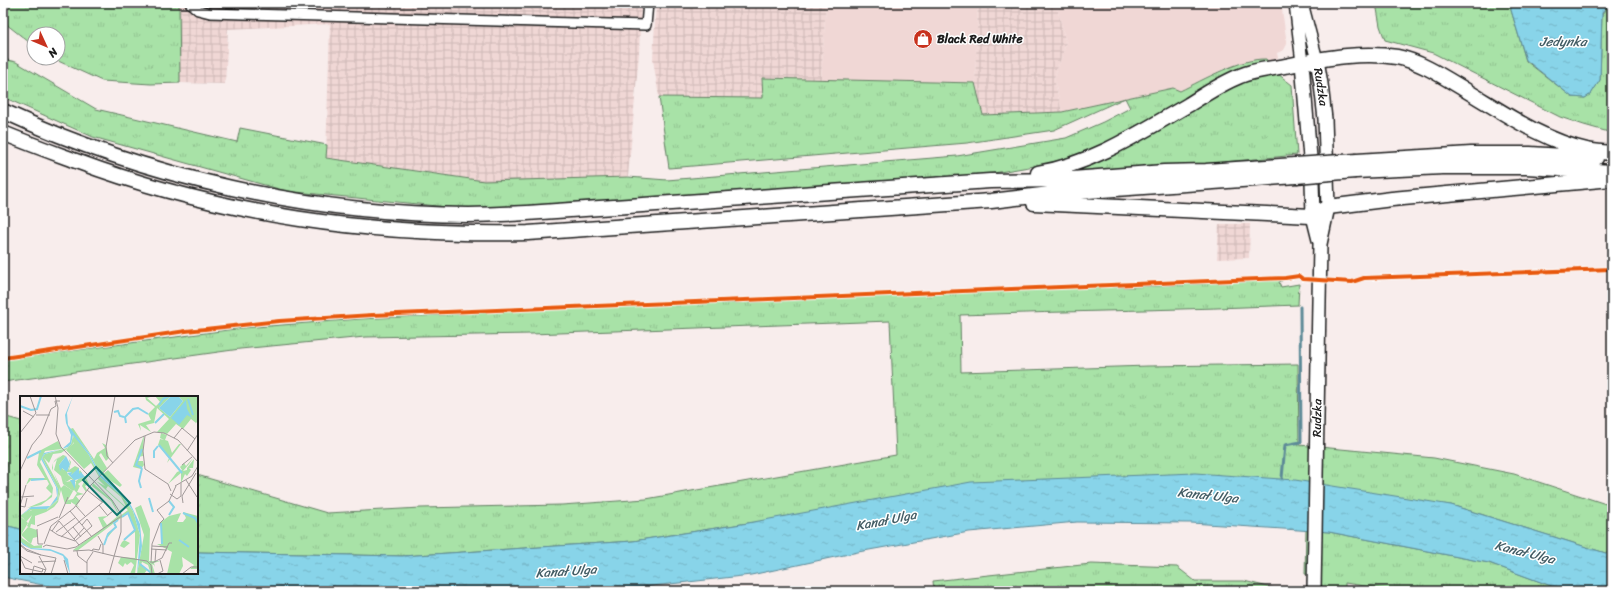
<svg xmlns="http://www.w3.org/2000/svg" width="1615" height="594" viewBox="0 0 1615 594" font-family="Sriracha,sans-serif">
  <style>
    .built { fill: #f0d7d5 }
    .industrial { fill: url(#industrial-grid) }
    .grass { fill: url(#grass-tufts); stroke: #627f62 }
    .water { fill: url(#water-ripples); stroke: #5d8a97 }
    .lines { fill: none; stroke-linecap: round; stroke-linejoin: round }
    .stream { stroke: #5d8a97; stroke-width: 3 }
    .minor-casing { stroke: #1c1c1c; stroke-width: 12 }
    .tertiary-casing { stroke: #1c1c1c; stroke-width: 14 }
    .secondary-casing { stroke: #1c1c1c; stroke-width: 16 }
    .primary-casing { stroke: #1c1c1c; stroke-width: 17 }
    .minor { stroke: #fff; stroke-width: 9 }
    .tertiary { stroke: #fff; stroke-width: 11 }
    .secondary { stroke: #fff; stroke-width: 13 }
    .primary { stroke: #fff; stroke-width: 14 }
    .primary-bridge-casing { stroke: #1c1c1c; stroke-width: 17; stroke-linecap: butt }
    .primary-bridge { stroke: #fff; stroke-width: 14 }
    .cycleway-casing { stroke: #fff; stroke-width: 6 }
    .cycleway { stroke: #e8590c; stroke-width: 4 }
    .labels { text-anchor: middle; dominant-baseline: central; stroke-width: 3; stroke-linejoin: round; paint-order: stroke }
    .poi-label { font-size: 12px; font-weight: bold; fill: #1c1c1c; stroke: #fff; text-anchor: start }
    .street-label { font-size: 12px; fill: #1c1c1c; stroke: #fff }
    .water-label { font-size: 13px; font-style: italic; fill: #425c64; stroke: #fff }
    .inset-river { fill: none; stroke: #88d4e9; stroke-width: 2 }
    .inset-road { fill: none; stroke: #a09999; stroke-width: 1 }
    .view { fill: #0f766e; fill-opacity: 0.15; stroke: #0f766e; stroke-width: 2 }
    .inset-edge { fill: none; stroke: #1c1c1c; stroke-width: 2 }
  </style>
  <defs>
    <pattern id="industrial-grid" width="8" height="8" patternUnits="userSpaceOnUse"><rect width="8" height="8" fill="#f0d7d5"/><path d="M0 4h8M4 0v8" fill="none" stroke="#cdb8b6"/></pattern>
    <pattern id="grass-tufts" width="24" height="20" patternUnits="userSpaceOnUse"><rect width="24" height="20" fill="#a8e2a7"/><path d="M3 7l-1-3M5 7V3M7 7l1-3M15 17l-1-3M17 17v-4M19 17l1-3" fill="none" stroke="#90c18f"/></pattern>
    <pattern id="water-ripples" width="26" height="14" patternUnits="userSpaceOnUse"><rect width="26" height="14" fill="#88d4e9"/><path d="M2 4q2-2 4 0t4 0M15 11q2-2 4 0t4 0" fill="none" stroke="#75b5c7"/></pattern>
  </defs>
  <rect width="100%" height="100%" fill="#f8edec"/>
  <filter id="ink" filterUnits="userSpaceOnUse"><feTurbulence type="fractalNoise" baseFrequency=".025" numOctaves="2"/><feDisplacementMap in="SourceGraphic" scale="8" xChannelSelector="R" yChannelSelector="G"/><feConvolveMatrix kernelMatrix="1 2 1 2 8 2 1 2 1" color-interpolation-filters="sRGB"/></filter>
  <g filter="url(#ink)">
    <path class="built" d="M826,3H978L975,83L821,80Z
      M1056,3H1281L1287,44L1284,50L1277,53L1278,58L1268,62L1266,59H1260L1224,69L1180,91L1173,88L1062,112L1054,78L1066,44Z"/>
    <path class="industrial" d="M179,3H641L639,53L628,177L563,181H484L326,158L330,24L228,29L225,84L180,83Z
      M656,3H826L821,80L762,78L763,98L659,97L653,60Z
      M978,3H1056L1066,44L1054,78L1062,112L982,115L975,83Z
      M1219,224H1250L1249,258L1217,259Z"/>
    <path class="grass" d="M3,3H179L180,83L151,84L102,81L56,60L52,58H58V34H34V46L6,24L3,20Z
      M1376,3H1511V10L1526,61L1572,97L1585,98L1591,94L1600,80L1602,14L1610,3H1612V133L1584,125L1560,117L1433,53L1385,40L1380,26Z
      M3,59L16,62L96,109L237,142L240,128L327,145L326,158L484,181L628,177L667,180L957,156L1066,138L1103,122L1130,108L1125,98L1054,130L967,143L669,168L659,97L763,98L762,78L975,83L983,115L1062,112L1173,88L1180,91C1203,80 1241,58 1266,59L1268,62L1207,87L1120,139L1076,159L970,177L478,210L286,191L93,137L3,97Z
      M1278,74L1292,85L1297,155L1120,172L1056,175L1109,156L1239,83Z
      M1284,280L1279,282L1281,287L1299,284L1298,305C1186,310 1073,311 960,315L961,372L1148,366L1298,364L1299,445L1434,458L1514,474L1612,506V555L1451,505L748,523L633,541L402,556L197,552V475L327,513L421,508L562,505L646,499L896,455L890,321L531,334L365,337L240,349L3,382V360L243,328L361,319L617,306L733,303L1026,289L1133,287Z
      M3,416L21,421V529L3,525Z
      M1306,530L1329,532L1489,563L1565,591H1395L1345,583V591H1320V577L1305,574Z
      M1091,564L1177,567L1195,581H1244L1284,591H934L933,581Z"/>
    <path class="water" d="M1511,3H1609L1602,13L1600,80L1591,94L1585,98L1572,97L1526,60L1511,10Z
      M1195,473L1295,480L1451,505L1612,555V591H1565L1489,563L1329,532L1191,523L1077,522L969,532L858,552L751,575L607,591H86L63,589L3,577V525L21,529V573H197V552L402,556L633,541L748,523L971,482Z"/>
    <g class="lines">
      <path class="stream" d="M1282,478L1285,445L1301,442L1300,307"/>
      <defs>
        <path id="minor" d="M190,3L198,10L210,13L646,25L648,3"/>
        <path id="tertiary" d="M1295,3L1302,63
          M1302,3L1317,60"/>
        <path id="secondary" d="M1302,63L1312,181L1313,216L1319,240
          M1314,591L1320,244L1328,207L1325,119L1321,84L1317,60"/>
        <path id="primary" d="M3,111C148,178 310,214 469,215C488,215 508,214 527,213L990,181L1059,180L1164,172L1206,171L1295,165
          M3,133C27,143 52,152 76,161C224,216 371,236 528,233L991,201L1059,193L1296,176
          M1357,161L1471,154H1530L1596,158
          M1355,171L1443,167H1526L1612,172
          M1038,173C1092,164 1141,132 1188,105C1204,95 1222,83 1240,76C1254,70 1270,69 1285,66C1322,59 1360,51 1397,57C1420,61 1447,79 1467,91C1504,113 1544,141 1587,150C1595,152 1604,152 1612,153
          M1034,203L1311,216L1328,207L1392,199L1612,179"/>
      </defs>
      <use href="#minor" class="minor-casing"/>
      <use href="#tertiary" class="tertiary-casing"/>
      <use href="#secondary" class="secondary-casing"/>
      <use href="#primary" class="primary-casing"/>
      <use href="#minor" class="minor"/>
      <use href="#tertiary" class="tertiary"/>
      <use href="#secondary" class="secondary"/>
      <use href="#primary" class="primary"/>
      <defs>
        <path id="primary-bridge" d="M1295,165L1357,161
          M1296,176L1355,171"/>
      </defs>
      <use href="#primary-bridge" class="primary-bridge-casing"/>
      <use href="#primary-bridge" class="primary-bridge"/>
      <defs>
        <path id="cycleway" d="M3,358L186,331L279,321L372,315L1285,278L1299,276L1303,279L1352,282L1364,278L1612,269"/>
      </defs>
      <use href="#cycleway" class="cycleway-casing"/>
      <use href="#cycleway" class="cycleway"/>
    </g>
  </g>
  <defs>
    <symbol id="shop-disc" viewBox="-11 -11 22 22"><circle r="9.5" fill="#c8321e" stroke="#fff"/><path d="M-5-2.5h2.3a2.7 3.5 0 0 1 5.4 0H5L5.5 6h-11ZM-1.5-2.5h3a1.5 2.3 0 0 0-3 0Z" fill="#fff"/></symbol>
  </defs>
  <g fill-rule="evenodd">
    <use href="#shop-disc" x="912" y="28" width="22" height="22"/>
  </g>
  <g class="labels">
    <g class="poi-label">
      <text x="937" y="39">Black Red White</text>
    </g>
    <g class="street-label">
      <text transform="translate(1321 87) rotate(81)">Rudzka</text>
      <text transform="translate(1317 418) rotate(-89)">Rudzka</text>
    </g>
    <g class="water-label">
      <text x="1563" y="41">Jedynka</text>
      <text transform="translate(1208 495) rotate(6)">Kanał Ulga</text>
      <text transform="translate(886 520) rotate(-11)">Kanał Ulga</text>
      <text transform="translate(1525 552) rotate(14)">Kanał Ulga</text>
      <text transform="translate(566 571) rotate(-4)">Kanał Ulga</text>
    </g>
  </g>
  <g transform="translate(20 396)">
    <rect width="178" height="178" fill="#f8edec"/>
    <path d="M53,32L74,63L77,57L85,52L82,47L86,49L89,62L86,65L81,57L79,59L87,72L81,79L69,57L50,33ZM141,37L147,39L145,44L148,45L152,57L159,48H161L147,67L149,62L138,49L140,43L144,44L140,42ZM53,38L69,59L80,81L103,101L113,115L120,139L115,178H110L114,169L111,166L107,169L105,167L103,171L98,167L101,161L115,162V136L104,144L110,147L104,152L100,150L102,146L115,134L108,117L94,127L96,129V131L88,141V137L96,131L94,127L57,155L53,154L83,132L78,121L88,120L83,123L87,129L99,119L91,105L72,90L73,87L92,104L100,120L108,114L76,85L85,90L78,83L79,81L71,67L64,73L46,54L54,47ZM88,90L101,101L107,112L86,93ZM124,39L123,60L118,61L117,65H123L124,69L121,73L113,71ZM38,45L42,53L25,55L20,66L33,92L32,101L21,109L7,112L26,104L32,98L26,92L29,88L27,84H11L6,89L9,82H25L17,69L19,57L8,61ZM41,59L33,67V75L41,92L44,89L53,95L48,104L53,103L57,97L54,94L56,86L51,83L46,86L43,79L44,74H48L50,68L49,63L51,66L49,74L55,70L59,72L57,78L60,74L62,77L58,80L55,76L51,79V76H47L48,79L56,85L61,81L65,80L69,88L65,90L67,94L66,96L62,90L66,82L58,88L60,90L57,96L64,98L56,100L60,105L57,109L60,112L51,106V108H45L41,94L38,106L34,111L26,116L15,120V129L11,128L10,132L7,130L12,119L6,126L3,122L4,118L12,114H27L38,104L40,93L32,72L33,67L35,64ZM173,62L169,68L163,75L167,74V72L174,63L173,72H169L171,74L167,80L165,78L161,87V77L148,88L157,76L162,74L160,71L164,67L166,70ZM88,74L102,89L100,91L85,81L83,78ZM121,109L130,133L129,165H140L134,167L135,171L134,169L132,168L135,178H128L130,175L128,169L122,166L121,169L127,174L124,178H117L124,139L115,112Z" fill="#a8e2a7" fill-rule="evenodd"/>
    <path d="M114,0H134L127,2L136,10L140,6L135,0H151L139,12L150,21L163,5L158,0H178L177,26L170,34L176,27L171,23L163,33L156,28L147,38L137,36L149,23L137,12L134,27L126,29L131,36L120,29L121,35L118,28L131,24L128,18L135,11L126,4L125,0ZM53,40L55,45L50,51L41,57L33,58L29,67L24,62L40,91L38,104L27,114H11L3,122L0,120L10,113H27L37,104L38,93L22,62L25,58L47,52L51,48ZM43,59L46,60L39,69L44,74L46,86L51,85L54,89L55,93L53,95L43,88L41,80L34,74L37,63ZM163,116L178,120V173H170L174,169L162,161L163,170L159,178H147L152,156L137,148H141L142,144L141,126L149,120L161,117L157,126H163L166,122Z" fill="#a8e2a7"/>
    <path d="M160,0H178L177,25L175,11L167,1L165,4ZM0,120L8,127L1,139L2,142L14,150L22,149V152H10L1,146Z" fill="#a8e2a7"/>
    <path d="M8,131L17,134V141L13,142L11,148L1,139Z" fill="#a8e2a7"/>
    <path d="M53,0L47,17L48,29L69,57L81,79L109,105L120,128L122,150L117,178L120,139L113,115L103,101L80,81L69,59L53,39L51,48L48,51L25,58L22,62L38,93L37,104L27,113H10L0,120L11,111L30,110L37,100L36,91L21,63L24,57L42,53L50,46L51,39L46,27L45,19ZM151,0H158L163,5L150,21L139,12ZM166,4L167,13L172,22L167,19L159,29L151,22ZM46,60L50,68L47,76L42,72L40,75L39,69ZM59,72V78L61,76L65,81L55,84V93L50,84H54L47,77L52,76L51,79ZM0,145L10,152L30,153L43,158L48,163L50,178L43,160L31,155L11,153L3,149Z" fill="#88d4e9"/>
    <path class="inset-river" d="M168,3L173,19M139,9L143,3L149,0M0,10L11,14L17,13L21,0M94,16L98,15L100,20L104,21M106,27L105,21L113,13L118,12L128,18M135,27L144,18M139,49L162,77M7,62L21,55M134,62V55L138,50M122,72L116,69L122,53M11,84L24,83M121,92L119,85L122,72M129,102L133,116M163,117L175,122L178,127M149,119L154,111L149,105M102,121L108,117L115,134L104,144M141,127L142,148M159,144L169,151M84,149L88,138L96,131L94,127L98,124M120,168L130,176"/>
    <path class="inset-road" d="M35,0L38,12L36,38L41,51L92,104L101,118V136L89,178M3,15L14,21M16,19H30M0,37L16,17L10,0M125,40L123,55L125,73L148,88L151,95M154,42L162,32L175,43M167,55L178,38M93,67L87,60L86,51L95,0M162,69L172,61M0,75L12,49L21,38L31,13L36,10L35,5H40M166,84L177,101L178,99M71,89L115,44L134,36L144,37L158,44L178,66M155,90L172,80L178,70M67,94L82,106M150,98L157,103L161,100V87M1,101L14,100M163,107L162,100L176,77M79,109L88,120M0,110L6,89M0,110L5,111L7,102M56,110L65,120M50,115L72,141M39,122L48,101M39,125L59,149M17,130L38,121M53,131L61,141M17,133L18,148H23M29,133L38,139L55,145M32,135L39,125M36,136L55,122M78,140L83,149V158M41,141L84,105L93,115L88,119M54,143L64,132M55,145L72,130L67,123L62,129M0,148L6,153L21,159L7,155L0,149M24,148L31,130L54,112L71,89M132,150L148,151M23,151L26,149L47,153L56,151L100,121M131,153L147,154M53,155L69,154L94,160M57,155L58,160L67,167M72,155L73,153L79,154L81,148M21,159L36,162L31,178M0,160L12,167M19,160L26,173L24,178M94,160L127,165L131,169L132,178M0,161L5,172L13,174M44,164L48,178M18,166L36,165M135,166L136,153M131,167L132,148L140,127L144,123L137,114L149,105L156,90M132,167L142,162L149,147H152M13,174L22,176L23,173M12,178L14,170L26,174M67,178V165L73,156M137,178L143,175L140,164M162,178L171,171H178"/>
    <path class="view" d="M76,71L110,107L97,119L63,84Z"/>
    <rect width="178" height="178" class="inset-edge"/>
  </g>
  <rect width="1615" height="594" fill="none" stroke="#fff" stroke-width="16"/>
  <rect x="8" y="8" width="1599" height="578" fill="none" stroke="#1c1c1c" stroke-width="1.5" filter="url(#ink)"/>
  <g transform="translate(46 46) rotate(134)"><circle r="19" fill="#ffffff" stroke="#a4a4a4"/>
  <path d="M0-3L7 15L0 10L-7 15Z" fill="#c8321e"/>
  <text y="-6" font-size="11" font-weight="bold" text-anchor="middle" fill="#1c1c1c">N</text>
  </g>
</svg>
